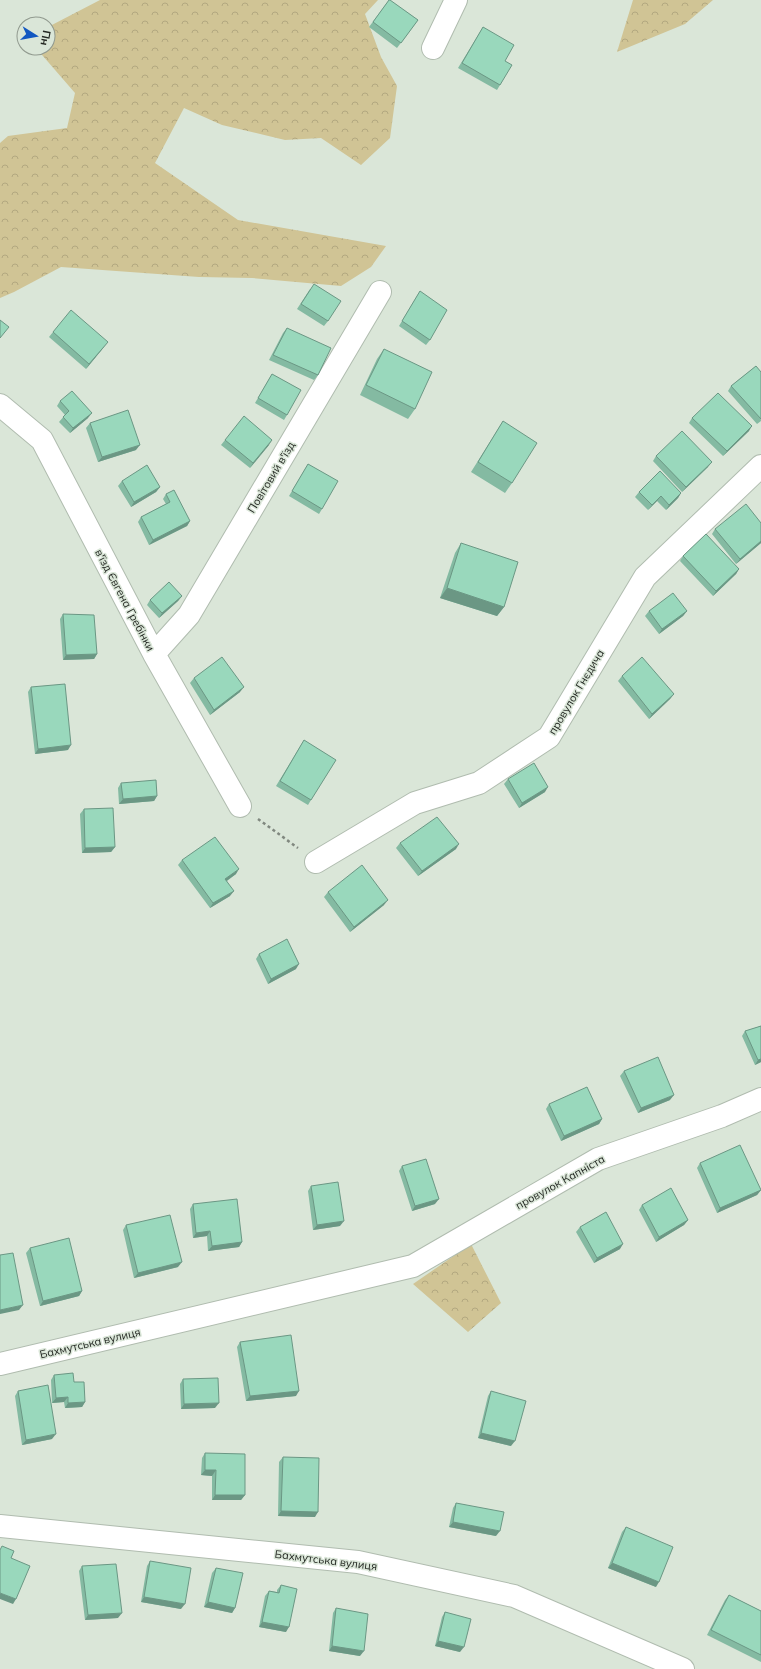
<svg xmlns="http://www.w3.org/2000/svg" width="761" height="1669" viewBox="0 0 761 1669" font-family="Mulish,sans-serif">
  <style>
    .forest { fill: url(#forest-crowns) }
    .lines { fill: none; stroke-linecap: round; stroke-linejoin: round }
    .minor-casing { stroke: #b0bcaf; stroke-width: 24 }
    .path { stroke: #80887f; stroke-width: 2.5; stroke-dasharray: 3 3; stroke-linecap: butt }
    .minor { stroke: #fff; stroke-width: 22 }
    .wall { fill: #84baa2 }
    .shaded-wall { fill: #6b9784 }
    .building { fill: #99d8bc; stroke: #6b9784 }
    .labels { text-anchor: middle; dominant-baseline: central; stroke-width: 3; stroke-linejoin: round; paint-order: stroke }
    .street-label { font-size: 11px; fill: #232722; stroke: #dae6d8 }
  </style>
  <defs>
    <pattern id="forest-crowns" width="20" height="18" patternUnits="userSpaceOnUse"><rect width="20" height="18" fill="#d0c495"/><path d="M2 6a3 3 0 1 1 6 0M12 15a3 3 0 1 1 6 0" fill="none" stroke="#b2a880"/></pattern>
  </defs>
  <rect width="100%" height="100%" fill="#dae6d8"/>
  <path class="forest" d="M100,0H378L365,14L381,57L397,86L390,138L361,165L321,138L285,140L222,125L184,108L155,163L238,220L386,246L371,267L341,286L252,278L199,277L61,267L14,292L0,298V143L8,136L67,128L75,93L36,48H48V27Z
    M633,0H713L685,24L617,52Z
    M471,1244L501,1303L468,1332L413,1284Z"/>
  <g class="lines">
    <defs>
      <path id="minor" d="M433,48L456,0
        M0,405L42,440L154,654L240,806
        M154,654L189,615L380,292
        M316,862L415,803L479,783L549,737L645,577L761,466
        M0,1364L413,1266L598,1159L722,1116L761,1099
        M0,1526L358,1562L514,1596L683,1669"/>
    </defs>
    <use href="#minor" class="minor-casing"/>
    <path class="path" d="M258,819L298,848"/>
    <use href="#minor" class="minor"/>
  </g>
  <path class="wall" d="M389,0L418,20L397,48L369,27Z
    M483,27L505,61L500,85L497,90L458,68Z
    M310,289L328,321L324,326L297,309Z
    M420,291L430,340L426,345L399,326Z
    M287,328L318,375L314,380L269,360L283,333Z
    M53,332L104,347L86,369L49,337Z
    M384,349L415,409L408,419L360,395L377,359Z
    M756,366L761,421L757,424L728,391L731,386Z
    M272,374L287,415L284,420L255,403Z
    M60,401L88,418L70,433L59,422L65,415L57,406Z
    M692,418L749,431L723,456L689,423Z
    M503,421L512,483L505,493L471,472Z
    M90,423L136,450L98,462L86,428Z
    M225,440L269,445L250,468L221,445Z
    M656,456L708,467L682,492L653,461Z
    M308,464L322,509L319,514L289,496Z
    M122,481L160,487L156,492L131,507L118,486Z
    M639,492L681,493L678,498L666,510L657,501L648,510L635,497Z
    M166,494L190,521L187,526L149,545L138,522L141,517L166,504L163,499Z
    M715,529L761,543L736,564L712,534Z
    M461,543L504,607L497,616L440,598L455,553Z
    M683,556L739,569L736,574L713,596L680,561Z
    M182,596L178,601L159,618L147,605L150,600Z
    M649,611H687L683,616L659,634L645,616Z
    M63,614L97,654L94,659L63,660L60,619Z
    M622,676L674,694L670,699L649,719L618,681Z
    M194,678L240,692L210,715L190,683Z
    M31,687L68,750L35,754L28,692Z
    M304,740L311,800L308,805L276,786Z
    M508,779L545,792L519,808L504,784Z
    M121,783L157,796L154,801L119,804L118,788Z
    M84,809L115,847L111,852L82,853L80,814Z
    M400,843L456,849L418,876L396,848Z
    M182,860L236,874L227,881L230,896L210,908L178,865Z
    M328,892L384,905L350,932L324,897Z
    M259,954L296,969L268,984L256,959Z
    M761,1026V1062L755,1065L742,1036L745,1031Z
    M624,1071L670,1100L638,1113L620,1076Z
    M549,1104L602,1119L599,1124L561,1141L546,1109Z
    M700,1163L761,1190L757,1195L717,1213L697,1168Z
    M402,1166L435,1204L412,1211L399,1171Z
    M311,1186L340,1226L313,1230L308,1191Z
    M193,1204L242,1242L239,1247L208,1251L207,1236L193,1238L190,1209Z
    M642,1205L688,1220L684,1225L656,1242L639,1210Z
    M126,1225L178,1267L134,1278L123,1230Z
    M580,1227L620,1249L594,1263L576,1232Z
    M30,1248L82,1291L79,1296L40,1306L26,1253Z
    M240,1342L296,1396L246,1401L237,1347Z
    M54,1375L74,1382L85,1402L82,1407L65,1408L64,1402L52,1403L51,1380Z
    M183,1379L215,1408L181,1409L180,1384Z
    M18,1391L52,1439L22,1445L15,1396Z
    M491,1391L511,1446L478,1438L488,1396Z
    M205,1453L245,1495L241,1500H212V1476L201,1475L202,1458Z
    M283,1457L315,1517L278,1516L279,1462Z
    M456,1503L496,1536L449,1527L453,1508Z
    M626,1527L656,1587L608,1568L622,1532Z
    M150,1561L181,1609L141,1602L147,1566Z
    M82,1566L118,1618L85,1620L79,1571Z
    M216,1568L235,1608L232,1613L204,1607L212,1573Z
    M281,1585L286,1632L259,1627L265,1596L269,1591L277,1592V1590Z
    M729,1595L761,1611V1662L707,1635L725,1600Z
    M336,1608L360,1656L329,1651L333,1613Z
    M445,1612L460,1652L435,1646L442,1617Z"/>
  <path class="shaded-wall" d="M108,342L104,347L86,369L89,364Z
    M92,413L88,418L70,433L73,428Z
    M752,426L749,431L723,456L727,451Z
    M272,440L269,445L250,468L253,463Z
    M140,445L136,450L98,462L102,457Z
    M712,462L708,467L682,492L686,487Z
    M160,487L156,492L131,507L134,502Z
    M681,493L678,498L666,510L669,505Z
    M661,496L657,501L648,510L652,505Z
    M190,521L187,526L149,545L153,540Z
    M761,541V543L736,564L740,559Z
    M739,569L736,574L713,596L716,591Z
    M447,588L504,607L497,616L440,598Z
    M182,596L178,601L159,618L162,613Z
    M687,611L683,616L659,634L662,629Z
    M97,654L94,659L63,660L66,655Z
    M244,687L240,692L210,715L214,710Z
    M674,694L670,699L649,719L652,714Z
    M71,745L68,750L35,754L38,749Z
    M548,787L545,792L519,808L522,803Z
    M157,796L154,801L119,804L123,799Z
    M459,844L456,849L418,876L422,871Z
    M115,847L111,852L82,853L85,848Z
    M239,869L236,874L222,884L225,879Z
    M234,891L230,896L210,908L213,903Z
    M388,900L384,905L350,932L354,927Z
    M299,964L296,969L268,984L271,979Z
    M761,1059V1062L755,1065L758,1060Z
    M674,1095L670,1100L638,1113L641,1108Z
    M602,1119L599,1124L561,1141L564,1136Z
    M761,1190L757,1195L717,1213L720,1208Z
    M439,1199L435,1204L412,1211L415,1206Z
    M688,1220L684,1225L656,1242L659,1237Z
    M344,1221L340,1226L313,1230L317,1225Z
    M210,1231L207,1236L193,1238L196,1233Z
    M242,1242L239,1247L208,1251L212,1246Z
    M623,1244L620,1249L594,1263L597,1258Z
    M182,1262L178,1267L134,1278L138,1273Z
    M82,1291L79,1296L40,1306L43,1301Z
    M23,1305L19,1310L0,1314V1310Z
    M299,1391L296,1396L246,1401L250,1396Z
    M68,1397L64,1402L52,1403L56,1398Z
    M85,1402L82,1407L65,1408L68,1403Z
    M219,1403L215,1408L181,1409L184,1404Z
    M481,1433L515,1441L511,1446L478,1438Z
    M56,1434L52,1439L22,1445L26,1440Z
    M205,1470H216L212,1476L201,1475Z
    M215,1495H245L241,1500H212Z
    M281,1511L318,1512L315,1517L278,1516Z
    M453,1522L500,1531L496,1536L449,1527Z
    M612,1563L659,1582L656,1587L608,1568Z
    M0,1593L16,1599L13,1604L0,1599Z
    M144,1597L185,1604L181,1609L141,1602Z
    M208,1602L235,1608L232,1613L204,1607Z
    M122,1613L118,1618L85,1620L88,1615Z
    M262,1622L289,1627L286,1632L259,1627Z
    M438,1641L464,1647L460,1652L435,1646Z
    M332,1646L364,1651L360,1656L329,1651Z"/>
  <path class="building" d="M389,0H390L418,20L401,43L373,22Z
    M483,27L514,45L505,61L512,65L500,85L462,63Z
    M314,284L341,301L328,321L301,304Z
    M420,291L447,310L430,340L402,321Z
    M71,310L108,342L89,364L53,332Z
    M0,320L9,327L0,338Z
    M287,328L331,348L318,375L273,355Z
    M384,349L432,372L415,409L366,385Z
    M756,366L761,372V419L731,386Z
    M272,374L301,390L287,415L258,398Z
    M72,391L92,413L73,428L63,417L69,411L60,401Z
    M718,393L752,426L727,451L692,418Z
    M128,410L140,445L102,457L90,423Z
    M244,416L272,440L253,463L225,440Z
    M503,421L537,443L512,483L478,462Z
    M682,431L712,462L686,487L656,456Z
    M308,464L338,481L322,509L292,491Z
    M147,465L160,487L134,502L122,481Z
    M660,471L681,493L669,505L661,496L652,505L639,492Z
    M174,490L190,521L153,540L141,517L170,502L166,494Z
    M746,504L761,523V541L740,559L715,529Z
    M706,534L739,569L716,591L683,556Z
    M461,543L518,562L504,607L447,588Z
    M169,582L182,596L162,613L150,600Z
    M673,593L687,611L662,629L649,611Z
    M63,614L94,615L97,654L66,655Z
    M222,657L244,687L214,710L194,678Z
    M642,657L674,694L652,714L622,676Z
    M65,684L71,745L38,749L31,687Z
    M304,740L336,760L311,800L280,781Z
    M534,763L548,787L522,803L508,779Z
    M156,780L157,796L123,799L121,783Z
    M113,808L115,847L85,848L84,809Z
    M437,817L459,844L422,871L400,843Z
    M215,837L239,869L225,879L234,891L213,903L182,860Z
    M362,865L388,900L354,927L328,892Z
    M287,939L299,964L271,979L259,954Z
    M761,1026V1059L758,1060L745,1031Z
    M658,1057L674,1095L641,1108L624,1071Z
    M587,1087L602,1119L564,1136L549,1104Z
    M740,1145L761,1190L720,1208L700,1163Z
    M426,1159L439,1199L415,1206L402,1166Z
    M338,1182L344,1221L317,1225L311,1186Z
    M671,1188L688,1220L659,1237L642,1205Z
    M237,1199L242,1242L212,1246L210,1231L196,1233L193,1204Z
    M606,1212L623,1244L597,1258L580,1227Z
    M170,1215L182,1262L138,1273L126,1225Z
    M69,1238L82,1291L43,1301L30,1248Z
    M13,1253L23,1305L0,1310V1255Z
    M291,1335L299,1391L250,1396L240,1342Z
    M73,1373L74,1382H84L85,1402L68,1403V1397L56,1398L54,1375Z
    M218,1378L219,1403L184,1404L183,1379Z
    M48,1385L56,1434L26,1440L18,1391Z
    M491,1391L526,1401L515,1441L481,1433Z
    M205,1453L245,1454V1495H215L216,1470H205Z
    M283,1457L319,1458L318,1512L281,1511Z
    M456,1503L504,1512L500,1531L453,1522Z
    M626,1527L673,1547L659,1582L612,1563Z
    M2,1546L14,1551L11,1558L30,1566L16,1599L0,1593V1550Z
    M150,1561L191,1568L185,1604L144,1597Z
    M116,1564L122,1613L88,1615L82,1566Z
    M216,1568L243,1573L235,1608L208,1602Z
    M281,1585L297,1589L289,1627L262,1622L269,1591L279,1593Z
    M729,1595L761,1611V1655L711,1630Z
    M336,1608L368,1614L364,1651L332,1646Z
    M445,1612L471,1619L464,1647L438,1641Z"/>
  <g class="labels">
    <g class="street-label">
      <text transform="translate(271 477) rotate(-59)">Повітовий в'їзд</text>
      <text transform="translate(125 600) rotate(62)">в'їзд Євгена Гребінки</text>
      <text transform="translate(576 692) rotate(-59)">провулок Гнєдича</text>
      <text transform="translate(560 1182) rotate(-29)">провулок Капніста</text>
      <text transform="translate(90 1343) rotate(-13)">Бахмутська вулиця</text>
      <text transform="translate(326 1560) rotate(7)">Бахмутська вулиця</text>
    </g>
  </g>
  <g transform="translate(36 36) rotate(101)"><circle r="19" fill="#dae6d8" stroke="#919a8f"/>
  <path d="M0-3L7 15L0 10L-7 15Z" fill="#1257c1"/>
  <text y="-6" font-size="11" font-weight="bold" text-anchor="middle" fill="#232722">Пн</text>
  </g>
</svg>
